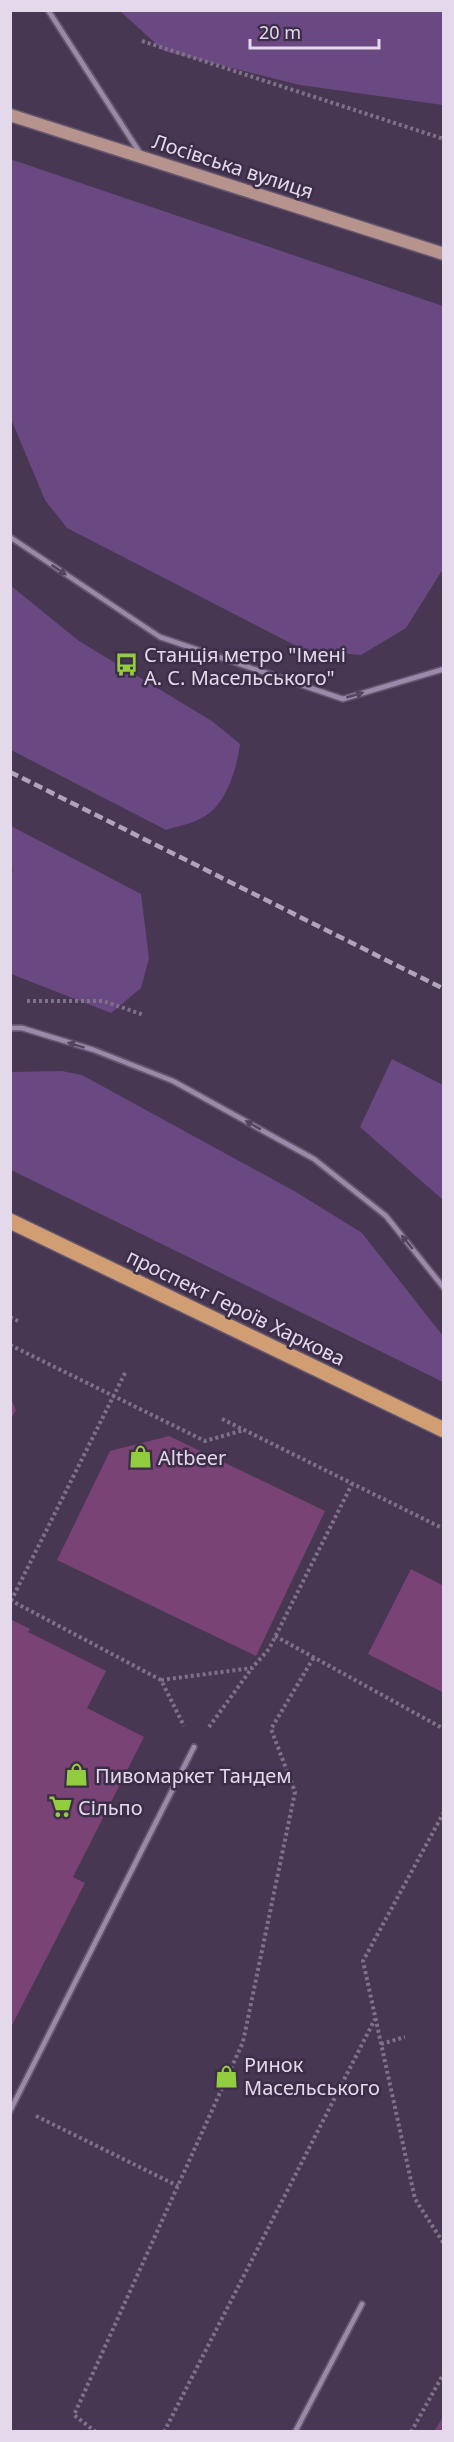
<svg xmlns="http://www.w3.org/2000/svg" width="454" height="2442" viewBox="0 0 454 2442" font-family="'Noto Sans',sans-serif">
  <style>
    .green { fill: #6a4882 }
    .building { fill: #794375 }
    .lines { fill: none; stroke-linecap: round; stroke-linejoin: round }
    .lane-casing { stroke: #64566e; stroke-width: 8 }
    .secondary-casing { stroke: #64566e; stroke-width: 15 }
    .primary-casing { stroke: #64566e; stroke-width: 18 }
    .path { stroke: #7e7189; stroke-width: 4; stroke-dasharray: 3 3; stroke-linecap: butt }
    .lane { stroke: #9b89a9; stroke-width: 4.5 }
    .secondary { stroke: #b6938d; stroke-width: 12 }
    .primary { stroke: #d19d72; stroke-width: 15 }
    .rail { stroke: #b0a4ba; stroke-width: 4.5; stroke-dasharray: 9 4.5; stroke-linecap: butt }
    .oneway { fill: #544460 }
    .labels { text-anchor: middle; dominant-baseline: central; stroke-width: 5; stroke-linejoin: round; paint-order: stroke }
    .street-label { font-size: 20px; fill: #e3d9eb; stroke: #3c2d48 }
    .poi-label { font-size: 20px; fill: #e3d9eb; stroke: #3c2d48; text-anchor: start }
  </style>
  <rect width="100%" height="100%" fill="#473753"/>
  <path class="green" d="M120,11H443V105L300,85L164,51Z
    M10,159L443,306V569L406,628L361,655L304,650L67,528L45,500L11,419Z
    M10,585L79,641L212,721L240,744C237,768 226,806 202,818C191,824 178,826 166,830L11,750Z
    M11,826L141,894L149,958L141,988L111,1013L11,974L10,875L13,870L11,869Z
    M392,1059L443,1085V1200L360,1127Z
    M62,1071L82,1075L296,1192L362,1233L443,1336V1382L11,1170V1072Z"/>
  <path class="building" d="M10,1397L16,1410L10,1421Z
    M169,1436L325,1511L256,1656L57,1560L110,1451Z
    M411,1569L444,1586V1693L368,1654Z
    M10,1619L30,1629L28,1632L106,1671L87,1708L144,1737L73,1877L85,1883L10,2029Z
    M444,2415V2432H434Z"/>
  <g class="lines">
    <defs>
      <path id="lane" d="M48,10L140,153
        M10,537L160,637L343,699L444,669
        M10,1028H22L94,1050L173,1081L314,1159L386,1216L444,1288
        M10,2111L194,1747
        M295,2432L362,2304"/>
      <path id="secondary" d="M10,115L444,254"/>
      <path id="primary" d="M10,1221L444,1430"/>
    </defs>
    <use href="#lane" class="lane-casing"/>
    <use href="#secondary" class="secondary-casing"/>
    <use href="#primary" class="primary-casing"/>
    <path class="path" d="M142,41L444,139
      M27,1001H103L144,1015
      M10,1317L20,1322
      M10,1345L205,1441L244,1430
      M222,1419L444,1529
      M10,1600L161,1680L184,1726
      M11,1601L126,1371
      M275,1636L444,1729
      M161,1680L252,1668L269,1649L352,1484
      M209,1727L252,1668
      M444,1812L363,1961L415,2199L444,2244
      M381,2044L405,2037
      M36,2116L178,2186
      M96,2432L74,2415L243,2042L295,1792L271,1729L314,1657
      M164,2432L375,2019
      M411,2432L444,2373"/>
    <use href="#lane" class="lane"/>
    <use href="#secondary" class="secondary"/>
    <use href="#primary" class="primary"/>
    <path class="rail" d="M10,772L444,989"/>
  </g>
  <defs><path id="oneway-solid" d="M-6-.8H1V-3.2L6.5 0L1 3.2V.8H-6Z" transform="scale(1.5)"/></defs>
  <g class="oneway">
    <use href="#oneway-solid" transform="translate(59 570) rotate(34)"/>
    <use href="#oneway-solid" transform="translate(355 695) rotate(-16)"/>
    <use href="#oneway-solid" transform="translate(76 1045) rotate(-163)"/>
    <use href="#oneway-solid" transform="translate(253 1125) rotate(-151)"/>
    <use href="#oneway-solid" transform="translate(407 1242) rotate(-129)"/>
  </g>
  <defs>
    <symbol id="bus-bare" viewBox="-9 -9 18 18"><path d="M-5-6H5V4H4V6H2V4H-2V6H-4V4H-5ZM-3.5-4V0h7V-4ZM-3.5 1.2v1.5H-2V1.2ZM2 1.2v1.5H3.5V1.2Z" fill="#91cd3f" stroke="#3c2d48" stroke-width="2.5" paint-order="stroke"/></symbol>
    <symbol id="shop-bare" viewBox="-9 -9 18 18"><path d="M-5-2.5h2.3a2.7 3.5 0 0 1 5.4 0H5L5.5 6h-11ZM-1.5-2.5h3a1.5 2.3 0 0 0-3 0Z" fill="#91cd3f" stroke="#3c2d48" stroke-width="2.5" paint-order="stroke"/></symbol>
    <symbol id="supermarket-bare" viewBox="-9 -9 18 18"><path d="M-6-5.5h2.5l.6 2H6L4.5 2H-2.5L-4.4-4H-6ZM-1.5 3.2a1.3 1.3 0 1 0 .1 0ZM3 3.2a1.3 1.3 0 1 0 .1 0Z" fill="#91cd3f" stroke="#3c2d48" stroke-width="2.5" paint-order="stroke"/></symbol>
  </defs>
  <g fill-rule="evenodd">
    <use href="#bus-bare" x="110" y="648" width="33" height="33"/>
    <use href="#shop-bare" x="124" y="1440" width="33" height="33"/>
    <use href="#shop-bare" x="60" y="1758" width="33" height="33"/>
    <use href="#supermarket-bare" x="44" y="1790" width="33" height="33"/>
    <use href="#shop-bare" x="210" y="2060" width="33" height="33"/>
  </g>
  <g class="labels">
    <g class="street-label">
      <text transform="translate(233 166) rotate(18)">Лосівська вулиця</text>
      <text transform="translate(236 1307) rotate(26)">проспект Героїв Харкова</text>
    </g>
    <g class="poi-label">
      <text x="144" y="654">Станція метро "Імені<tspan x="144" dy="23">А. С. Масельського"</tspan></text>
      <text x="158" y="1457">Altbeer</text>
      <text x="95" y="1775">Пивомаркет Тандем</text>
      <text x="78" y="1807">Сільпо</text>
      <text x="244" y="2064">Ринок<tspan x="244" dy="23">Масельського</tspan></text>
    </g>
  </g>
  <rect width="454" height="2442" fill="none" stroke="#e3d9eb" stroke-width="24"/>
  <path d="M250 39v9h129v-9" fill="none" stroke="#e3d9eb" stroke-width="3"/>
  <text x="259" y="39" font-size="18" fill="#e3d9eb" stroke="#3c2d48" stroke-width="4.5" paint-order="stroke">20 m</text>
</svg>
